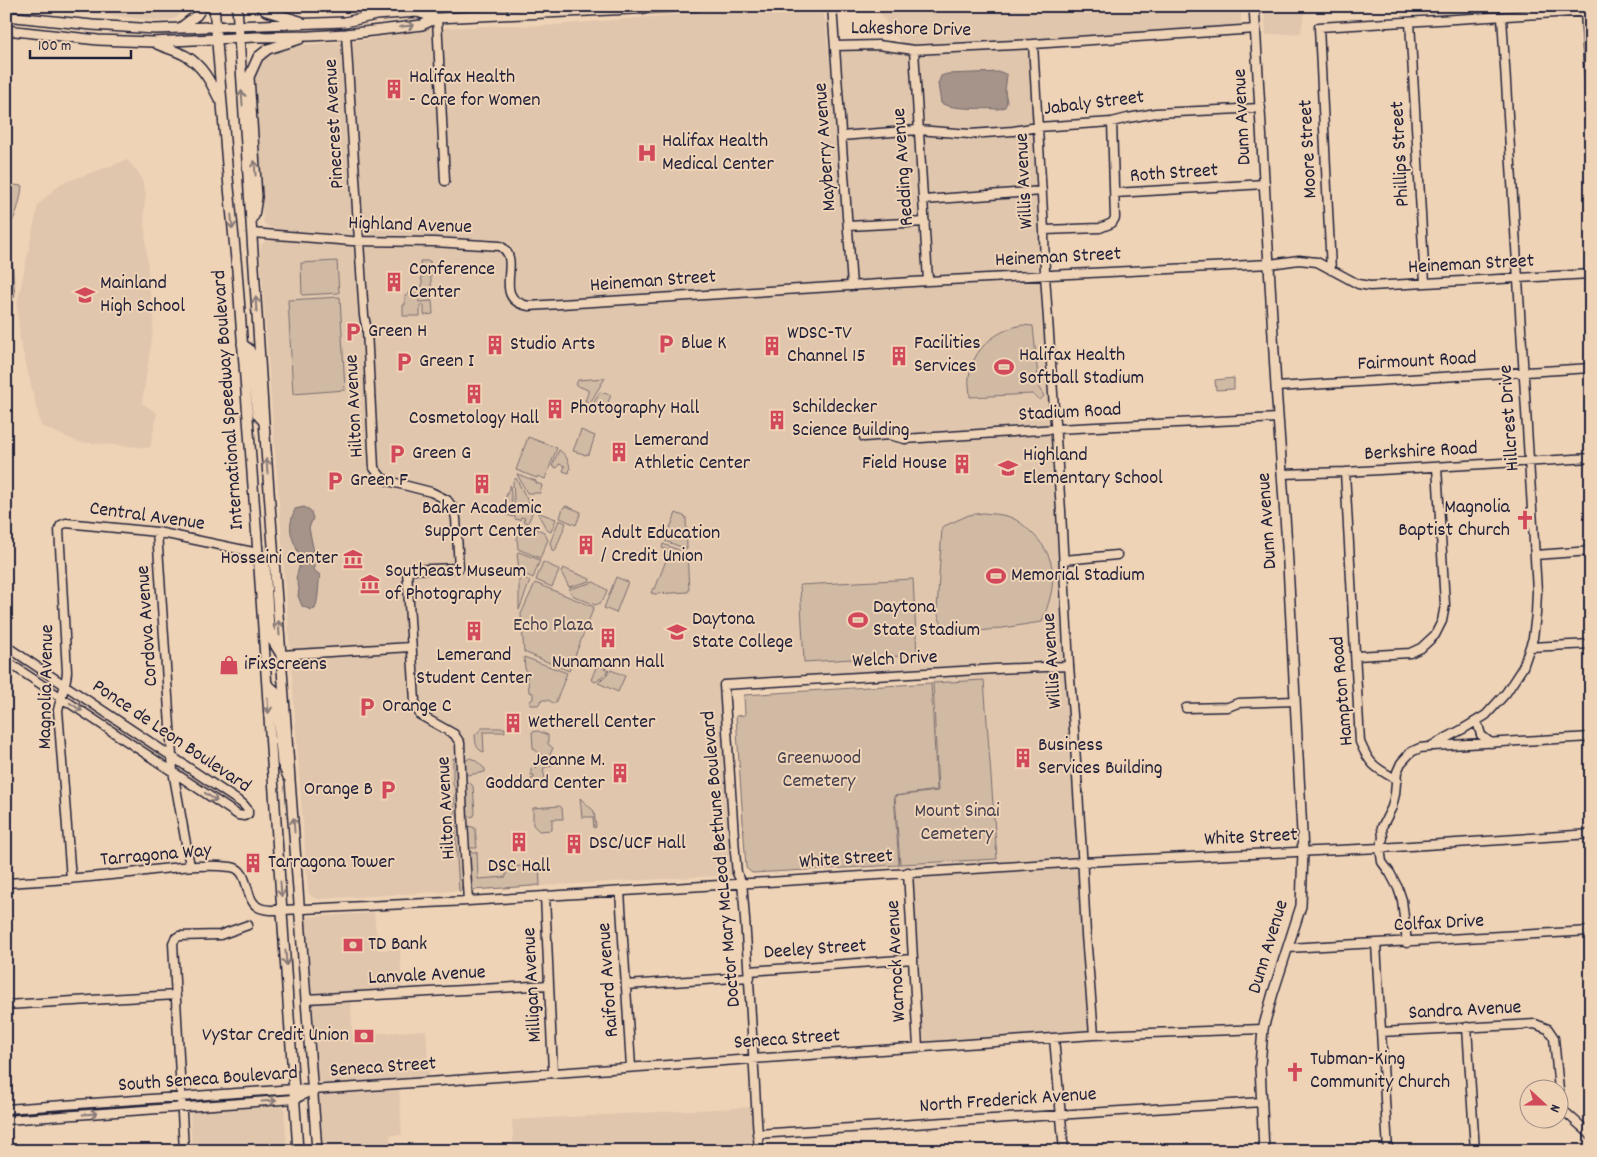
<svg xmlns="http://www.w3.org/2000/svg" width="1597" height="1157" viewBox="0 0 1597 1157" font-family="Dekko,sans-serif">
  <style>
    .built { fill: #e0c6ad }
    .green { fill: #d1baa4; stroke: #7a6e70 }
    .water { fill: #a6948a; stroke: #71666a }
    .lines { fill: none; stroke-linecap: round; stroke-linejoin: round }
    .minor-casing { stroke: #22223b; stroke-width: 11 }
    .major-casing { stroke: #22223b; stroke-width: 12 }
    .minor { stroke: #efd3b6; stroke-width: 8 }
    .major { stroke: #efd3b6; stroke-width: 9 }
    .oneway { stroke: #887a78 }
    .labels { text-anchor: middle; dominant-baseline: central; stroke-width: 4; stroke-linejoin: round; paint-order: stroke }
    .street-label { font-size: 20px; fill: #22223b; stroke: #efd3b6 }
    .poi-label { font-size: 20px; fill: #22223b; stroke: #efd3b6; text-anchor: start }
    .park-label { font-size: 20px; fill: #454050; stroke: #efd3b6 }
  </style>
  <rect width="100%" height="100%" fill="#efd3b6"/>
  <filter id="ink" filterUnits="userSpaceOnUse"><feTurbulence type="fractalNoise" baseFrequency=".02" numOctaves="2"/><feDisplacementMap in="SourceGraphic" scale="10" xChannelSelector="R" yChannelSelector="G"/><feConvolveMatrix kernelMatrix="1 2 1 2 8 2 1 2 1" color-interpolation-filters="sRGB"/></filter>
  <g filter="url(#ink)">
    <path class="built" d="M25,6H184L177,18L161,21Z
      M273,6H350L288,11Z
      M875,6H1241V27L1032,41L914,47L902,45Z
      M1264,6H1450L1304,13L1301,33L1266,35Z
      M731,10L749,13L820,11L824,15L826,23L828,51L874,49L925,54L1022,48L1027,50L1030,57L1041,265L1039,269L1035,271L744,289L662,292L529,301L520,299L515,293L514,250L511,246L503,242L436,238L364,237L274,229L267,226L263,221L253,86L256,70L262,61L272,53L290,46L364,40L418,29L507,25L543,26Z
      M127,160L139,173L146,193L144,212L149,286L154,316L152,338L142,403L157,413L150,448L78,442L41,426L20,340L17,305L38,205L60,184Z
      M272,239L383,247L490,249L499,251L503,254L507,294L509,303L518,310L528,311L1035,279L1040,282L1044,289L1051,420L1063,605L1066,682L1089,1031L924,1043L913,883L899,865L895,796L937,790L931,668L719,680L732,875L318,899L312,897L308,892L260,251L261,245L266,241Z
      M374,913L378,950H400L402,990L311,995L305,917Z
      M351,1000L352,1035L426,1030L429,1078L318,1086L312,1002Z
      M399,1087L402,1135H390L392,1151H323L318,1093Z
      M284,1103L287,1151H192L190,1110Z
      M752,1107L754,1146L682,1151H514L512,1120Z"/>
    <path class="green" d="M6,184L22,186C20,204 16,217 6,232Z
      M6,260H12L15,297H6Z
      M337,261L339,293L302,295L301,263Z
      M420,261H430L432,299H423L422,292L423,288L422,287V280H421L422,277Z
      M408,293H418L419,302L432,301L433,314L424,315V305H420V316H403V305H405V296L408,295Z
      M340,297L345,390L293,394L288,300Z
      M1022,325L1033,326L1039,388L1044,396L1040,400L1032,394L970,397C970,391 968,383 969,377C973,348 995,331 1022,325Z
      M605,378L590,403L585,401L588,393V390L576,385L578,380Z
      M1234,378V389L1216,390L1215,380Z
      M600,392L611,395L605,410L592,406Z
      M581,430L595,436L589,454L584,455V454L573,451Z
      M528,437L557,448L545,479L538,476L537,478L516,470Z
      M559,450C566,454 572,465 569,473L563,471L565,466L559,464L557,468L552,466Z
      M517,474L536,481V483L542,485L540,493H527Z
      M516,478L533,511L528,523L523,521L525,518L521,517L520,520L515,519L513,481Z
      M510,485L513,517L501,513V511Z
      M566,506L581,512L576,525L560,518L563,508Z
      M537,512L556,519L551,532L547,530Z
      M676,513L686,517L687,549L665,541Z
      M983,513C992,514 1002,514 1010,517C1018,520 1026,527 1032,533C1061,561 1055,588 1042,622C1023,624 960,638 946,628C940,624 939,617 937,611L942,527L969,515Z
      M559,520L566,523L555,551L552,550L550,543Z
      M528,525L544,532L548,540L540,558L518,549L517,538L522,527H526Z
      M663,544L687,553L689,590L688,592L655,594L651,593L653,588L655,589L668,555L666,554L667,550L662,548Z
      M519,552L540,560L533,578L519,571L517,553Z
      M543,562L558,569L559,571L552,587L536,580Z
      M563,568L590,579V581L569,587L561,572Z
      M519,576L530,581L519,610Z
      M616,577L628,582L616,613L604,608Z
      M913,579L917,655L804,662L800,585Z
      M594,582L607,590C605,597 603,603 595,605L572,595L569,589Z
      M535,583L594,607L569,671L524,652L521,614Z
      M524,657L567,673L555,704L548,700H542L538,705H530V701L533,699V693L529,692C529,679 524,670 524,657Z
      M597,665L609,670L596,682L591,680Z
      M611,670L625,676L618,692L598,683Z
      M984,680L997,859L900,864L895,796L938,791L933,683Z
      M931,683L937,790L894,796L899,865L752,873L746,868L736,716L745,715L744,695Z
      M482,728H505V732H483L484,752C475,749 476,743 475,735Z
      M538,731L548,735V744L553,748L550,754L552,758L541,755L533,748L532,732Z
      M453,758L458,760L459,815L455,818L454,799L456,791L453,784Z
      M470,758L475,760L485,769V772L468,775L465,773V761Z
      M540,761L553,766L546,767L543,769L545,779L548,783L532,784L531,779L534,778V775H531V768L534,769L536,767L532,765L534,762Z
      M469,782L473,786L475,813L474,816L470,817L466,814V784Z
      M580,798L594,811L596,827L594,828L593,817H582Z
      M560,806L562,808L563,819H552V830L539,831L533,825V808Z
      M455,826L459,827L463,883L461,891H459Z
      M469,826L475,828L477,848H468L467,830Z
      M469,852H477L478,879L506,877V867L539,865L540,886L538,885L532,886L473,890L472,885H471Z"/>
    <path class="water" d="M1001,72L1007,75L1005,91L1007,102L1005,107L998,109C984,108 951,110 941,103L938,84L941,76L947,74Z
      M304,507L310,510L313,518L309,528L314,552V570L320,575C318,585 319,598 315,609L311,610L302,606L298,596L299,588L296,578L301,560C294,539 285,533 295,509Z"/>
    <g class="lines">
      <defs>
        <path id="minor" d="M832,6L852,286
          M1585,11L1591,108
          M437,18L445,181
          M1410,22L1425,283
          M346,34L359,241L364,316L367,330L374,468L382,478L388,481L431,492L447,500L453,508L456,518L459,568L407,570L415,702L420,715L454,734L460,743L463,821L468,901
          M1033,44L1044,230L1045,275L1061,511L1069,666L1073,715L1082,853L1086,935L1094,1035
          M835,46L878,45L914,50L1033,44L1256,29
          M914,50L928,281
          M841,136L918,130L970,134L1013,131L1038,127L1112,122L1128,118L1156,113L1261,108
          M1115,193L1265,184
          M924,200L1042,191
          M848,226L925,222
          M1044,230L1100,228L1112,223L1115,218L1112,122
          M252,233L352,241L434,242L500,246C525,259 489,299 529,306L928,281L1270,264L1299,260L1317,262L1358,284L1370,286L1591,274
          M1331,270L1319,27L1591,11
          M1276,387L1591,368
          M864,437L889,435L905,439L1056,429L1278,418
          M1345,472L1360,742C1370,766 1376,768 1397,780
          M1282,474L1345,472L1591,458
          M157,532L173,771L190,866
          M1535,555L1591,551
          M1064,560L1117,555
          M6,646L243,804L248,810V814L244,816L238,815L6,661
          M1530,647L1591,644
          M281,655L411,647
          M1356,656L1410,653L1421,648L1435,635L1442,621L1445,605L1437,467
          M1186,708L1228,707L1238,703L1295,701
          M1477,721L1481,735L1491,743
          M1433,746L1591,737
          M908,872L918,1047
          M71,879L58,710C61,697 66,685 67,672L59,529L61,525L66,523L157,532L258,553
          M6,883C45,881 82,878 121,874C157,870 194,863 231,867C251,869 243,901 260,908C267,911 276,910 283,910L468,901L1082,862L1380,848L1591,834
          M620,891L631,1067
          M545,896L553,1072
          M1407,943L1402,900L1398,888L1390,873L1382,862L1380,848L1383,838L1382,827L1392,807L1395,794L1397,772L1401,763L1411,752L1420,748L1429,747L1463,729L1486,715L1506,693L1523,667L1533,638L1536,614L1537,591L1502,17
          M1376,944L1388,1151
          M1288,948L1591,931
          M749,971L913,959
          M626,985L750,977
          M307,999L549,985
          M6,1005L176,995
          M1467,1027L1475,1151
          M1381,1032L1535,1024L1548,1029L1554,1038L1559,1090
          M1054,1038L1064,1151
          M1560,1097L1564,1111L1591,1135
          M6,1109L294,1089L313,1090L1094,1035L1263,1029
          M6,1120L295,1099L313,1090
          M757,1134L1262,1102
          M184,1151L173,943L175,939L179,936L220,935L248,925
          M735,1151L759,1149
          M759,1151C753,1065 750,979 743,893L742,883L737,873L735,852L724,685L995,669L1069,666"/>
        <path id="major" d="M214,6L228,177L237,270L258,553L298,1151
          M237,6L264,422L317,1151
          M260,6L266,11L300,21
          M1254,6L1276,387L1287,545L1303,852L1301,906L1273,993L1263,1029L1260,1066L1264,1151
          M6,16L92,25L155,29L345,22L376,15L417,12L437,18
          M180,28L197,15L203,6
          M6,30L98,40L152,42L255,37L310,36L346,34L422,25L437,18L697,6
          M157,44C166,48 177,51 186,56C203,66 211,83 219,99
          M254,216L257,197L249,77L258,57L268,49L300,39
          M242,344L249,349L252,355L257,414L264,422
          M259,555L265,565L269,628L272,640L280,653
          M267,684L274,690L276,695L282,763L288,777"/>
      </defs>
      <use href="#minor" class="minor-casing"/>
      <use href="#major" class="major-casing"/>
      <use href="#minor" class="minor"/>
      <use href="#major" class="major"/>
    </g>
    <defs><path id="oneway-shaft" d="M-6 0H5M1.5-3L5.5 0L1.5 3" fill="none" stroke-width="1.6" stroke-linecap="round" stroke-linejoin="round" transform="scale(1.25)"/></defs>
    <g class="oneway">
      <use href="#oneway-shaft" transform="translate(407 26) rotate(-7)"/>
      <use href="#oneway-shaft" transform="translate(242 98) rotate(-94)"/>
      <use href="#oneway-shaft" transform="translate(255 168) rotate(-94)"/>
      <use href="#oneway-shaft" transform="translate(232 222) rotate(84)"/>
      <use href="#oneway-shaft" transform="translate(256 304) rotate(-94)"/>
      <use href="#oneway-shaft" transform="translate(267 466) rotate(-95)"/>
      <use href="#oneway-shaft" transform="translate(279 628) rotate(-94)"/>
      <use href="#oneway-shaft" transform="translate(268 706) rotate(86)"/>
      <use href="#oneway-shaft" transform="translate(76 707) rotate(34)"/>
      <use href="#oneway-shaft" transform="translate(211 797) rotate(34)"/>
      <use href="#oneway-shaft" transform="translate(294 825) rotate(-94)"/>
      <use href="#oneway-shaft" transform="translate(281 889) rotate(86)"/>
      <use href="#oneway-shaft" transform="translate(286 958) rotate(86)"/>
      <use href="#oneway-shaft" transform="translate(269 1101) rotate(-4)"/>
      <use href="#oneway-shaft" transform="translate(90 1114) rotate(-4)"/>
    </g>
  </g>
  <defs>
    <symbol id="building-bare" viewBox="-9 -9 18 18"><path d="M-4-6H4V6H1V3H-1V6H-4ZM-2.5-4.3h1.7v1.8h-1.7ZM.8-4.3h1.7v1.8H.8ZM-2.5-1h1.7V.8h-1.7ZM.8-1h1.7V.8H.8Z" fill="#d1495b" stroke="#efd3b6" stroke-width="2.5" paint-order="stroke"/></symbol>
    <symbol id="hospital-bare" viewBox="-9 -9 18 18"><path d="M-5-5h3v3.5h4V-5h3V5h-3V1.5h-4V5h-3Z" fill="#d1495b" stroke="#efd3b6" stroke-width="2.5" paint-order="stroke"/></symbol>
    <symbol id="school-bare" viewBox="-9 -9 18 18"><path d="M0-5L7-2L0 1L-7-2ZM-4 1L0 2.5L4 1V4Q0 6-4 4Z" fill="#d1495b" stroke="#efd3b6" stroke-width="2.5" paint-order="stroke"/></symbol>
    <symbol id="parking-bare" viewBox="-9 -9 18 18"><path d="M-3.5-5.5H1a3.5 3.5 0 0 1 0 7H-1V5.5H-3.5ZM-1-3.4V-.6H.8a1.4 1.4 0 0 0 0-2.8Z" fill="#d1495b" stroke="#efd3b6" stroke-width="2.5" paint-order="stroke"/></symbol>
    <symbol id="stadium-bare" viewBox="-9 -9 18 18"><path d="M0-5a6.5 5 0 1 0 0 10a6.5 5 0 1 0 0-10ZM-3.5-1.8h7v3.6h-7Z" fill="#d1495b" stroke="#efd3b6" stroke-width="2.5" paint-order="stroke"/></symbol>
    <symbol id="church-bare" viewBox="-9 -9 18 18"><path d="M-1.2-6h2.4v3.5h3.3v2.4h-3.3V6h-2.4V-.1h-3.3v-2.4h3.3Z" fill="#d1495b" stroke="#efd3b6" stroke-width="2.5" paint-order="stroke"/></symbol>
    <symbol id="museum-bare" viewBox="-9 -9 18 18"><path d="M0-6L6-3V-2H-6V-3ZM-5-1h2V3h-2ZM-1-1h2V3h-2ZM3-1h2V3H3ZM-6 4H6V6H-6Z" fill="#d1495b" stroke="#efd3b6" stroke-width="2.5" paint-order="stroke"/></symbol>
    <symbol id="university-bare" viewBox="-9 -9 18 18"><path d="M0-5L7-2L0 1L-7-2ZM-4 1L0 2.5L4 1V4Q0 6-4 4Z" fill="#d1495b" stroke="#efd3b6" stroke-width="2.5" paint-order="stroke"/></symbol>
    <symbol id="shop-bare" viewBox="-9 -9 18 18"><path d="M-5-2.5h2.3a2.7 3.5 0 0 1 5.4 0H5L5.5 6h-11ZM-1.5-2.5h3a1.5 2.3 0 0 0-3 0Z" fill="#d1495b" stroke="#efd3b6" stroke-width="2.5" paint-order="stroke"/></symbol>
    <symbol id="bank-bare" viewBox="-9 -9 18 18"><path d="M-6-4H6V4H-6ZM0-2.3a2.3 2.3 0 1 0 0 4.6a2.3 2.3 0 1 0 0-4.6Z" fill="#d1495b" stroke="#efd3b6" stroke-width="2.5" paint-order="stroke"/></symbol>
  </defs>
  <g fill-rule="evenodd">
    <use href="#building-bare" x="380" y="75" width="28" height="28"/>
    <use href="#hospital-bare" x="633" y="139" width="28" height="28"/>
    <use href="#building-bare" x="380" y="268" width="28" height="28"/>
    <use href="#school-bare" x="71" y="281" width="28" height="28"/>
    <use href="#parking-bare" x="339" y="318" width="28" height="28"/>
    <use href="#parking-bare" x="652" y="330" width="28" height="28"/>
    <use href="#building-bare" x="481" y="331" width="28" height="28"/>
    <use href="#building-bare" x="758" y="332" width="28" height="28"/>
    <use href="#building-bare" x="885" y="342" width="28" height="28"/>
    <use href="#parking-bare" x="390" y="348" width="28" height="28"/>
    <use href="#stadium-bare" x="990" y="353" width="28" height="28"/>
    <use href="#building-bare" x="460" y="380" width="28" height="28"/>
    <use href="#building-bare" x="541" y="395" width="28" height="28"/>
    <use href="#building-bare" x="763" y="406" width="28" height="28"/>
    <use href="#building-bare" x="605" y="438" width="28" height="28"/>
    <use href="#parking-bare" x="383" y="440" width="28" height="28"/>
    <use href="#building-bare" x="948" y="450" width="28" height="28"/>
    <use href="#school-bare" x="994" y="454" width="28" height="28"/>
    <use href="#parking-bare" x="321" y="467" width="28" height="28"/>
    <use href="#building-bare" x="468" y="470" width="28" height="28"/>
    <use href="#church-bare" x="1511" y="506" width="28" height="28"/>
    <use href="#building-bare" x="572" y="531" width="28" height="28"/>
    <use href="#museum-bare" x="339" y="545" width="28" height="28"/>
    <use href="#stadium-bare" x="982" y="562" width="28" height="28"/>
    <use href="#museum-bare" x="356" y="570" width="28" height="28"/>
    <use href="#stadium-bare" x="844" y="606" width="28" height="28"/>
    <use href="#building-bare" x="460" y="617" width="28" height="28"/>
    <use href="#university-bare" x="663" y="618" width="28" height="28"/>
    <use href="#building-bare" x="594" y="624" width="28" height="28"/>
    <use href="#shop-bare" x="215" y="651" width="28" height="28"/>
    <use href="#parking-bare" x="353" y="693" width="28" height="28"/>
    <use href="#building-bare" x="499" y="709" width="28" height="28"/>
    <use href="#building-bare" x="1009" y="744" width="28" height="28"/>
    <use href="#building-bare" x="606" y="759" width="28" height="28"/>
    <use href="#parking-bare" x="374" y="776" width="28" height="28"/>
    <use href="#building-bare" x="505" y="828" width="28" height="28"/>
    <use href="#building-bare" x="560" y="830" width="28" height="28"/>
    <use href="#building-bare" x="239" y="849" width="28" height="28"/>
    <use href="#bank-bare" x="339" y="931" width="28" height="28"/>
    <use href="#bank-bare" x="350" y="1022" width="28" height="28"/>
    <use href="#church-bare" x="1281" y="1058" width="28" height="28"/>
  </g>
  <g class="labels">
    <g class="street-label">
      <text transform="translate(911 30) rotate(1)">Lakeshore Drive</text>
      <text transform="translate(1094 104) rotate(-7)">Jabaly Street</text>
      <text transform="translate(1243 117) rotate(-93)">Dunn Avenue</text>
      <text transform="translate(335 124) rotate(-93)">Pinecrest Avenue</text>
      <text transform="translate(826 147) rotate(-94)">Mayberry Avenue</text>
      <text transform="translate(1309 149) rotate(-93)">Moore Street</text>
      <text transform="translate(1401 154) rotate(-93)">Phillips Street</text>
      <text transform="translate(904 167) rotate(-94)">Redding Avenue</text>
      <text transform="translate(1174 174) rotate(-4)">Roth Street</text>
      <text transform="translate(1025 181) rotate(-93)">Willis Avenue</text>
      <text transform="translate(410 226) rotate(2)">Highland Avenue</text>
      <text transform="translate(1058 258) rotate(-3)">Heineman Street</text>
      <text transform="translate(1471 265) rotate(-3)">Heineman Street</text>
      <text transform="translate(653 282) rotate(-4)">Heineman Street</text>
      <text transform="translate(1417 362) rotate(-3)">Fairmount Road</text>
      <text transform="translate(229 400) rotate(-94)">International Speedway Boulevard</text>
      <text transform="translate(355 406) rotate(-93)">Hilton Avenue</text>
      <text transform="translate(1070 413) rotate(-3)">Stadium Road</text>
      <text transform="translate(1510 418) rotate(-94)">Hillcrest Drive</text>
      <text transform="translate(1421 452) rotate(-3)">Berkshire Road</text>
      <text transform="translate(147 517) rotate(8)">Central Avenue</text>
      <text transform="translate(1268 521) rotate(-94)">Dunn Avenue</text>
      <text transform="translate(148 626) rotate(-94)">Cordova Avenue</text>
      <text transform="translate(895 660) rotate(-3)">Welch Drive</text>
      <text transform="translate(1053 661) rotate(-94)">Willis Avenue</text>
      <text transform="translate(47 687) rotate(-89)">Magnolia Avenue</text>
      <text transform="translate(1343 691) rotate(-95)">Hampton Road</text>
      <text transform="translate(171 737) rotate(34)">Ponce de Leon Boulevard</text>
      <text transform="translate(447 808) rotate(-93)">Hilton Avenue</text>
      <text transform="translate(1251 838) rotate(-3)">White Street</text>
      <text transform="translate(156 856) rotate(-5)">Tarragona Way</text>
      <text transform="translate(722 859) rotate(-95)">Doctor Mary McLeod Bethune Boulevard</text>
      <text transform="translate(846 860) rotate(-4)">White Street</text>
      <text transform="translate(1439 924) rotate(-3)">Colfax Drive</text>
      <text transform="translate(1269 947) rotate(-73)">Dunn Avenue</text>
      <text transform="translate(815 950) rotate(-4)">Deeley Street</text>
      <text transform="translate(897 961) rotate(-93)">Warnock Avenue</text>
      <text transform="translate(427 976) rotate(-3)">Lanvale Avenue</text>
      <text transform="translate(609 980) rotate(-94)">Raiford Avenue</text>
      <text transform="translate(533 985) rotate(-93)">Milligan Avenue</text>
      <text transform="translate(1465 1011) rotate(-3)">Sandra Avenue</text>
      <text transform="translate(787 1040) rotate(-4)">Seneca Street</text>
      <text transform="translate(383 1068) rotate(-4)">Seneca Street</text>
      <text transform="translate(208 1080) rotate(-4)">South Seneca Boulevard</text>
      <text transform="translate(1008 1101) rotate(-4)">North Frederick Avenue</text>
    </g>
    <g class="poi-label">
      <text x="409" y="78">Halifax Health<tspan x="409" dy="23">- Care for Women</tspan></text>
      <text x="662" y="142">Halifax Health<tspan x="662" dy="23">Medical Center</tspan></text>
      <text x="409" y="270">Conference<tspan x="409" dy="23">Center</tspan></text>
      <text x="100" y="284">Mainland<tspan x="100" dy="23">High School</tspan></text>
      <text x="368" y="332">Green H</text>
      <text x="787" y="334">WDSC-TV<tspan x="787" dy="23">Channel 15</tspan></text>
      <text x="681" y="344">Blue K</text>
      <text x="914" y="344">Facilities<tspan x="914" dy="23">Services</tspan></text>
      <text x="510" y="345">Studio Arts</text>
      <text x="1019" y="356">Halifax Health<tspan x="1019" dy="23">Softball Stadium</tspan></text>
      <text x="419" y="362">Green I</text>
      <text x="792" y="408">Schildecker<tspan x="792" dy="23">Science Building</tspan></text>
      <text x="570" y="409">Photography Hall</text>
      <text x="474" y="419" text-anchor="middle">Cosmetology Hall</text>
      <text x="634" y="441">Lemerand<tspan x="634" dy="23">Athletic Center</tspan></text>
      <text x="412" y="454">Green G</text>
      <text x="1023" y="456">Highland<tspan x="1023" dy="23">Elementary School</tspan></text>
      <text x="947" y="464" text-anchor="end">Field House</text>
      <text x="350" y="481">Green F</text>
      <text x="1510" y="508" text-anchor="end">Magnolia<tspan x="1510" dy="23">Baptist Church</tspan></text>
      <text x="482" y="509" text-anchor="middle">Baker Academic<tspan x="482" dy="23">Support Center</tspan></text>
      <text x="601" y="534">Adult Education<tspan x="601" dy="23">/ Credit Union</tspan></text>
      <text x="338" y="559" text-anchor="end">Hosseini Center</text>
      <text x="385" y="572">Southeast Museum<tspan x="385" dy="23">of Photography</tspan></text>
      <text x="1011" y="576">Memorial Stadium</text>
      <text x="873" y="608">Daytona<tspan x="873" dy="23">State Stadium</tspan></text>
      <text x="692" y="620">Daytona<tspan x="692" dy="23">State College</tspan></text>
      <text x="474" y="656" text-anchor="middle">Lemerand<tspan x="474" dy="23">Student Center</tspan></text>
      <text x="608" y="663" text-anchor="middle">Nunamann Hall</text>
      <text x="244" y="665">iFixScreens</text>
      <text x="382" y="707">Orange C</text>
      <text x="528" y="723">Wetherell Center</text>
      <text x="1038" y="746">Business<tspan x="1038" dy="23">Services Building</tspan></text>
      <text x="605" y="761" text-anchor="end">Jeanne M.<tspan x="605" dy="23">Goddard Center</tspan></text>
      <text x="373" y="790" text-anchor="end">Orange B</text>
      <text x="589" y="844">DSC/UCF Hall</text>
      <text x="268" y="863">Tarragona Tower</text>
      <text x="519" y="867" text-anchor="middle">DSC Hall</text>
      <text x="368" y="945">TD Bank</text>
      <text x="349" y="1036" text-anchor="end">VyStar Credit Union</text>
      <text x="1310" y="1060">Tubman-King<tspan x="1310" dy="23">Community Church</tspan></text>
    </g>
    <g class="park-label">
      <text x="553" y="626">Echo Plaza</text>
      <text x="819" y="759">Greenwood<tspan x="819" dy="23">Cemetery</tspan></text>
      <text x="957" y="812">Mount Sinai<tspan x="957" dy="23">Cemetery</tspan></text>
    </g>
  </g>
  <rect width="1597" height="1157" fill="none" stroke="#efd3b6" stroke-width="25"/>
  <rect x="12" y="12" width="1572" height="1132" fill="none" stroke="#22223b" stroke-width="2" filter="url(#ink)"/>
  <g transform="translate(1544 1104) rotate(111)"><circle r="24" fill="#efd3b6" stroke="#9d8c85"/>
  <path d="M0-4L9 19L0 12L-9 19Z" fill="#d1495b"/>
  <text y="-8" font-size="14" font-weight="bold" text-anchor="middle" fill="#22223b">N</text>
  </g>
  <path d="M30 50v8h101v-8" fill="none" stroke="#22223b" stroke-width="2.5"/>
  <text x="38" y="50" font-size="15" fill="#22223b" stroke="#efd3b6" stroke-width="4" paint-order="stroke">100 m</text>
</svg>
